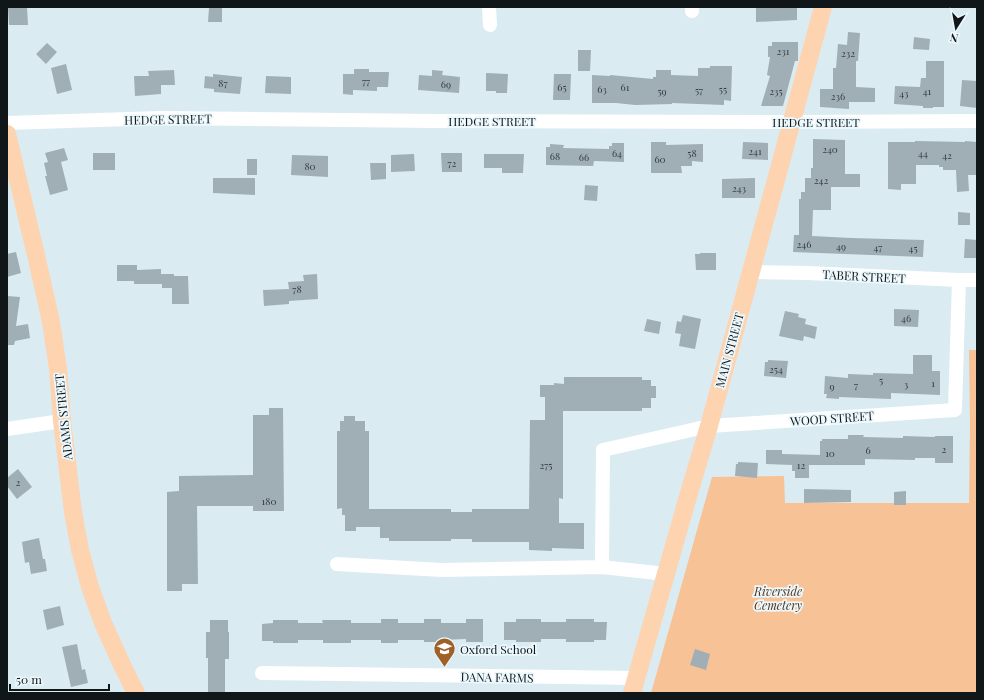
<svg xmlns="http://www.w3.org/2000/svg" width="984" height="700" viewBox="0 0 984 700" font-family="'Playfair Display',serif">
  <style>
    .green { fill: #f8c297 }
    .building { fill: #9fafb5 }
    .lines { fill: none; stroke-linecap: round; stroke-linejoin: round }
    .minor { stroke: #fff; stroke-width: 14 }
    .major { stroke: #fed3b0; stroke-width: 18 }
    .labels { text-anchor: middle; dominant-baseline: central; stroke-width: 3.5; stroke-linejoin: round; paint-order: stroke }
    .number-label { font-size: 10px; fill: #343d40 }
    .street-label { font-size: 12px; fill: #111719; stroke: #ebf8fd }
    .park-label { font-size: 12px; font-style: italic; fill: #53351a; stroke: #ebf8fd }
    .poi-label { font-size: 12px; fill: #111719; stroke: #ebf8fd; text-anchor: start }
  </style>
  <rect width="100%" height="100%" fill="#dbebf2"/>
  <path class="green" d="M969,350H977V693H651L712,477L784,476L785,503H969L970,426Z"/>
  <path class="building" d="M8,7H27L28,25H9Z
    M756,7H797V20L756,22Z
    M209,8H222V22H208Z
    M848,32L860,33L858,61H856V87L875,88V102H849V109L820,107V89H833V68H836L838,44L847,45Z
    M914,37L930,39L929,50L913,49Z
    M772,42H798V61H795L783,106H761L770,76L767,75L770,57H768V46H772Z
    M47,43L57,52L46,64L36,54Z
    M578,50H591L590,71H578Z
    M926,61H944V107H933V108H923V106L894,104L895,86L920,87L921,78H926Z
    M66,64L72,90L57,94L51,68Z
    M710,66H732L731,101L724,100V105L672,103V104L635,105L616,103H592V75L610,76V75L653,79V77H656V70H671V75L698,76V68H710Z
    M354,69H369V72H389L388,87H377V91L353,90V95L343,94V74H354Z
    M174,70L175,85H161V94L135,96L134,76H149L148,71Z
    M432,70L443,71L442,75L460,77L459,93L418,90L419,75L432,76Z
    M486,73L508,74L507,93H496V91H486Z
    M213,74L242,77L240,94L214,92V89L204,88L205,76L213,77Z
    M554,74H571L570,100H553Z
    M266,76L291,77V94L265,93Z
    M962,80L977,81V108L960,106Z
    M813,139L845,140V174H860V187H831V210H813L812,236L851,238L924,240L923,257L793,252L794,235H799V199H801V192H805V178H811V168H813Z
    M915,141L965,142V141L977,142V175H968L969,191L957,192L956,170H943V167H939V165H916V184H901V190L888,189V142H915Z
    M651,142H666V145L703,144V162L692,161V166H681L682,173H651Z
    M743,142L768,143V160L742,159Z
    M612,143H624V162L594,161L593,166L546,165V147H550V144L564,145L563,148L609,149V146H612Z
    M64,148L68,160L61,162L68,190L50,195L45,176H47L44,163L48,162L45,153Z
    M93,153H115V170H93Z
    M441,153H462V172H442Z
    M414,154L415,171L391,172V155Z
    M484,154H524L523,173H502V168H484Z
    M292,155L328,156V177L291,175Z
    M247,159H257V175H247Z
    M370,163H386V179L371,180Z
    M213,178H255V195L213,193Z
    M755,178V198H722V179Z
    M585,185L598,186L597,201L584,200Z
    M958,212L970,213V225H958Z
    M965,239L977,240V258H964Z
    M16,252L21,273L7,277V254Z
    M700,253H716V270H696L695,254H700Z
    M117,265H137V270L161,269V274H174V276H188L189,304H172V288H162V284H134V281H117Z
    M317,274L318,299L289,301V304L264,306L263,290L289,289L288,282L304,281L303,275Z
    M7,296L20,297L16,326L28,324L30,338L15,341L14,345H7Z
    M894,309L919,310L918,327L894,326Z
    M785,311L799,314L798,317L806,319L805,324L817,327L815,339L804,336L803,341L779,336Z
    M683,315L701,319L695,349L679,346L681,334L675,333L677,321L681,322Z
    M647,319L661,322L659,334L644,331Z
    M913,355H932V371H940V395L891,393V399L839,397V399L826,398L827,394H824L825,376L848,378V374L873,375V373L913,374Z
    M768,360L788,361L786,378L764,376L765,362H768Z
    M564,377H642V380H651V386H656V398H651V408H642V411H563V499L559,498V523H584V549L552,548V551L529,550V542H472V539H451V541H389V538H380V527H356V531H345V515H342V508L337,509V431H340V421H344V416H355V421H365V431H369V509H451V512H472V509H529L530,420H545V397H540V385H554V383L564,384Z
    M269,408H283L284,511H253V506H197L198,584H182V591H167V492L179,491V476L253,475V415H269Z
    M848,435H864L863,437L903,438V436L935,437V436H953V463H935V458H915V460L865,459V465H809V478H795V471H792V465L766,464V450H782V454L820,455V441H822V439H848Z
    M738,462L758,463L757,478L735,476L736,464H738Z
    M18,469L32,487L17,499L7,486V478Z
    M804,489L851,490V502L804,503Z
    M906,491V505H894V492Z
    M39,538L43,559H45L47,571L31,574L29,562L25,563L22,542Z
    M60,606L64,625L47,630L43,610Z
    M381,619H398V623H424V619H441V623H466V619H483V642H466V639L441,640V642H424V640H398V643H381V640H351V643H323V640H298V643H273V641H262V624L273,623V620H298V623H323L322,620H351V623H381Z
    M516,619H541V622H566V619H594V622H607L606,640H594V642H566V639H541V642H516V640H504V622H516Z
    M210,620H228V632H229V659H225V693H208V658H206V632H210Z
    M77,644L82,670L85,669L88,683L71,687L62,647Z
    M695,649L710,654L706,670L690,665Z"/>
  <g class="lines">
    <path class="minor" d="M489,7L490,25
      M692,7V11
      M7,123L160,118L433,121L791,122L977,121
      M751,272L807,273L959,280H977
      M7,429L62,421
      M337,564L442,570L602,567
      M666,574L602,567L603,450L709,426L955,410L959,280
      M262,673L637,678"/>
    <path class="major" d="M7,134L36,255L51,322L58,369L62,421L73,512L80,550L90,587L103,623L122,665L136,693
      M632,693L689,493L709,426L823,7"/>
  </g>
  <defs>
    <symbol id="school-pin" viewBox="-11 -11 22 30"><path d="M0 17L-7.5 6A9.5 9.5 0 1 1 7.5 6Z" fill="#9f6127" stroke="#ebf8fd"/><path d="M0-5L7-2L0 1L-7-2ZM-4 1L0 2.5L4 1V4Q0 6-4 4Z" fill="#fff"/></symbol>
  </defs>
  <g fill-rule="evenodd">
    <use href="#school-pin" x="432" y="636" width="25" height="34"/>
  </g>
  <g class="labels">
    <g class="number-label">
      <text x="783" y="51">231</text>
      <text x="848" y="53">232</text>
      <text x="366" y="81">77</text>
      <text x="223" y="83">87</text>
      <text x="446" y="84">69</text>
      <text x="562" y="87">65</text>
      <text x="625" y="87">61</text>
      <text x="602" y="89">63</text>
      <text x="723" y="89">55</text>
      <text x="699" y="90">57</text>
      <text x="662" y="91">59</text>
      <text x="776" y="91">235</text>
      <text x="927" y="91">41</text>
      <text x="904" y="93">43</text>
      <text x="838" y="96">236</text>
      <text x="830" y="149">240</text>
      <text x="755" y="151">241</text>
      <text x="617" y="153">64</text>
      <text x="692" y="153">58</text>
      <text x="923" y="153">44</text>
      <text x="947" y="155">42</text>
      <text x="555" y="156">68</text>
      <text x="584" y="157">66</text>
      <text x="660" y="159">60</text>
      <text x="452" y="163">72</text>
      <text x="310" y="166">80</text>
      <text x="821" y="180">242</text>
      <text x="739" y="188">243</text>
      <text x="804" y="244">246</text>
      <text x="841" y="246">49</text>
      <text x="878" y="247">47</text>
      <text x="913" y="248">45</text>
      <text x="297" y="289">78</text>
      <text x="906" y="318">46</text>
      <text x="776" y="369">254</text>
      <text x="881" y="380">5</text>
      <text x="933" y="383">1</text>
      <text x="906" y="384">3</text>
      <text x="856" y="385">7</text>
      <text x="832" y="386">9</text>
      <text x="944" y="449">2</text>
      <text x="868" y="450">6</text>
      <text x="830" y="453">10</text>
      <text x="546" y="465">275</text>
      <text x="801" y="465">12</text>
      <text x="18" y="482">2</text>
      <text x="269" y="501">180</text>
    </g>
    <g class="street-label">
      <text transform="translate(168 119) rotate(-1)">HEDGE STREET</text>
      <text x="492" y="121">HEDGE STREET</text>
      <text x="816" y="122">HEDGE STREET</text>
      <text transform="translate(864 276) rotate(3)">TABER STREET</text>
      <text transform="translate(729 350) rotate(-75)">MAIN STREET</text>
      <text transform="translate(63 417) rotate(-96)">ADAMS STREET</text>
      <text transform="translate(832 418) rotate(-4)">WOOD STREET</text>
      <text transform="translate(497 677) rotate(1)">DANA FARMS</text>
    </g>
    <g class="park-label">
      <text x="778" y="591">Riverside<tspan x="778" dy="14">Cemetery</tspan></text>
    </g>
    <g class="poi-label">
      <text x="460" y="649">Oxford School</text>
    </g>
  </g>
  <rect width="984" height="700" fill="none" stroke="#111719" stroke-width="16"/>
  <g transform="translate(956 28) rotate(191)" stroke="#ebf8fd" stroke-width="3" paint-order="stroke">
  <path d="M0-3L7 15L0 10L-7 15Z" fill="#111719"/>
  <text y="-6" font-size="11" font-weight="bold" text-anchor="middle" fill="#111719">N</text>
  </g>
  <path d="M10 684v6h99v-6" fill="none" stroke="#111719" stroke-width="2"/>
  <text x="16" y="684" font-size="12" fill="#111719" stroke="#ebf8fd" stroke-width="3" paint-order="stroke">50 m</text>
</svg>
